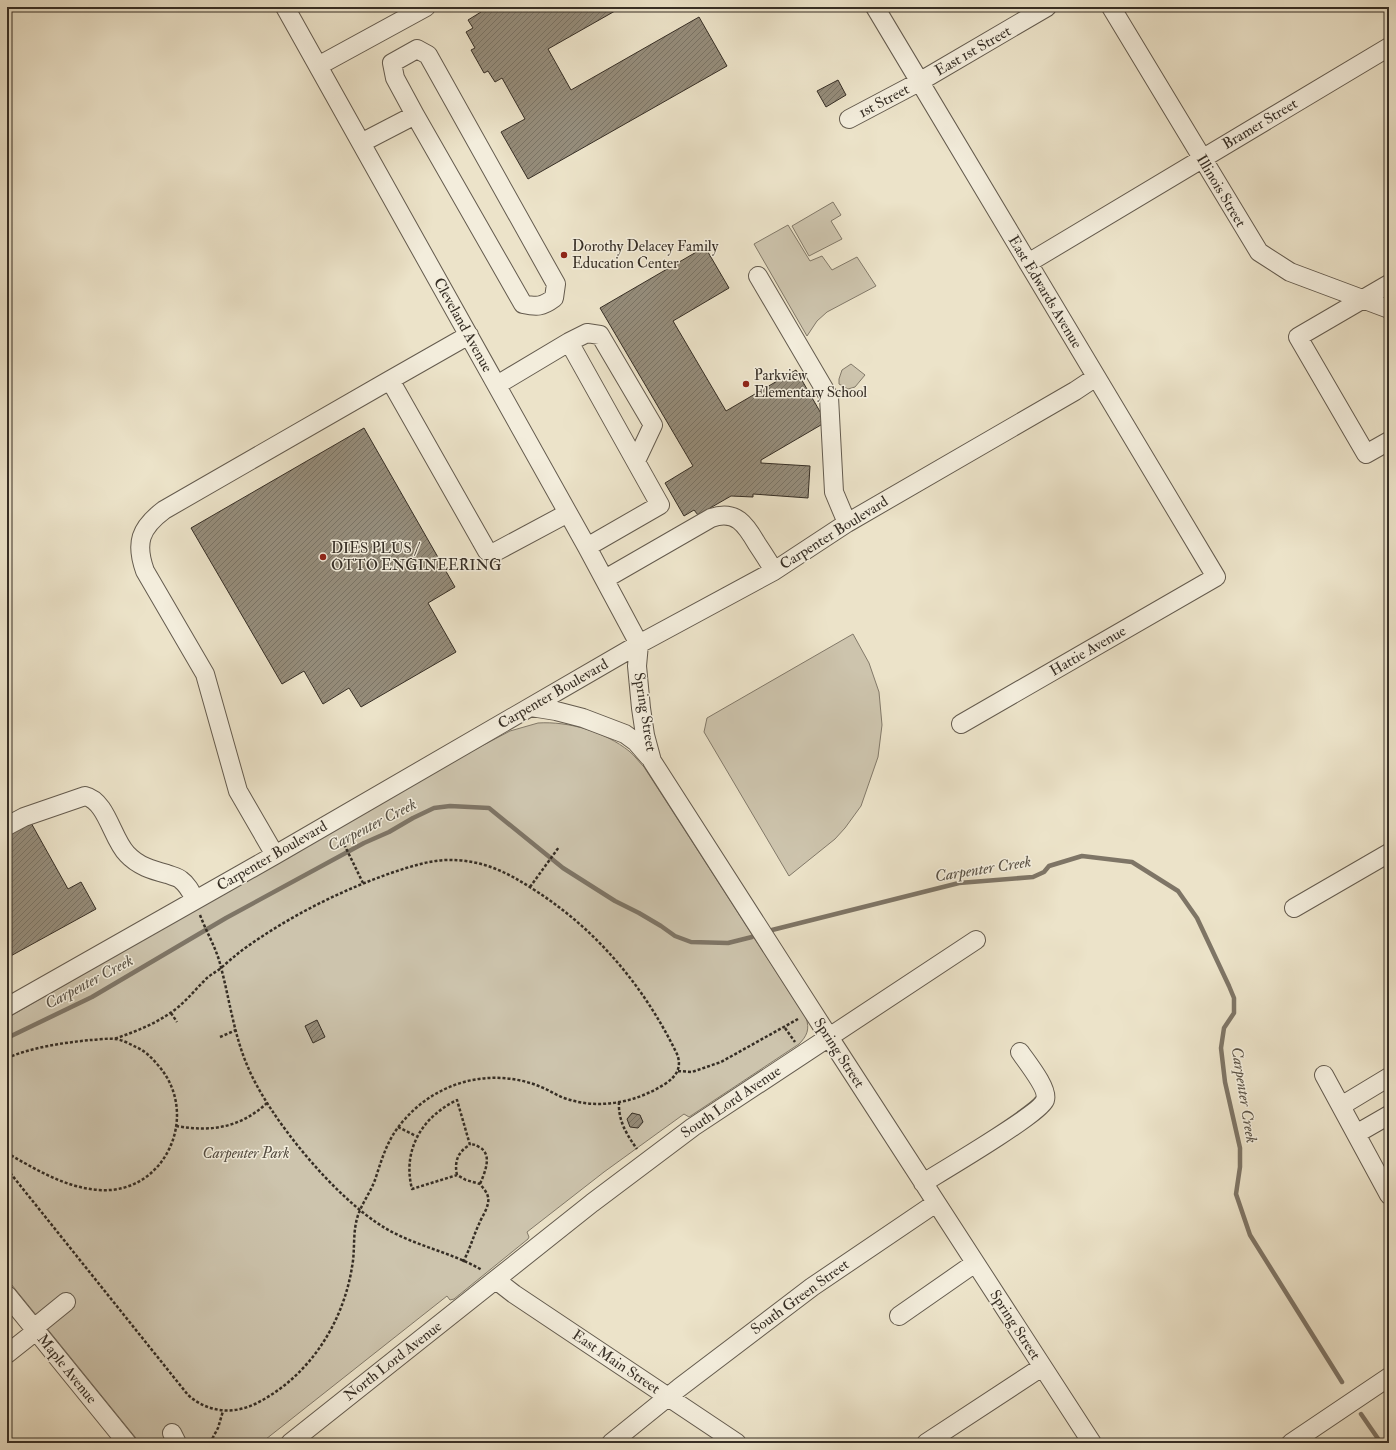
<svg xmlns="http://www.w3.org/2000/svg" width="1396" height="1450" viewBox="0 0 1396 1450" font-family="'IM FELL Double Pica',serif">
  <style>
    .green { fill: #cdc4ad; stroke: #827969 }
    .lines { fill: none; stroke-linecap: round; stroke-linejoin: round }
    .stream { stroke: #7e7566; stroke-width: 4.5 }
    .building { fill: url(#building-hatch); stroke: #362e25 }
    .minor-casing { stroke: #645b4e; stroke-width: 20 }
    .path { stroke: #362e25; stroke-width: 2.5; stroke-dasharray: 3 2; stroke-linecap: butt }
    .minor { stroke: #f3eddc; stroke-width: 18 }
    .poi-dot { fill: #8f2418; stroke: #f3eddc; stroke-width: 1.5 }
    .labels { text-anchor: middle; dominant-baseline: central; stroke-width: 3; stroke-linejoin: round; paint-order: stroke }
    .street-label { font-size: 15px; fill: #362e25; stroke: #f3eddc }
    .poi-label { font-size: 15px; fill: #362e25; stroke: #f3eddc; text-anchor: start }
    .park-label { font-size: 15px; font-style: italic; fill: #544c40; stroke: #f3eddc }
    .water-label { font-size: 16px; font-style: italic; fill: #5a5245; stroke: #f3eddc }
  </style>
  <defs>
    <pattern id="building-hatch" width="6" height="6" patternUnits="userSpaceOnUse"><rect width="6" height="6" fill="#958c7a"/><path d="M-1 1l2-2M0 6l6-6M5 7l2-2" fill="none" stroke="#7a7364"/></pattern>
  </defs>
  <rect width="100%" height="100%" fill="#ece3c9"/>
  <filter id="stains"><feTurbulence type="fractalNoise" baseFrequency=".005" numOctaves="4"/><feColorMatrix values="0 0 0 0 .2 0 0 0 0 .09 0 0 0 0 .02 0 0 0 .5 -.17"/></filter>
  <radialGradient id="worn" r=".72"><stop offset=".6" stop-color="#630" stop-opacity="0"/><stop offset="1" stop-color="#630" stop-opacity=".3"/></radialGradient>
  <path class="green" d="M833,202L841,215L831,221L842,239L809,256L792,226Z
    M788,225L810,261L822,256L832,270L857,257L876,286L827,312L817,321L807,336L754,244Z
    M851,364L865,375L855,387L848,389L839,384V379L842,370Z
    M853,634L869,663L879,692L882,725L878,757L861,806L845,828L835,839L789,876L704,732L707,718Z
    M538,723C569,721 605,732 629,751C635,756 639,762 644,767L806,1018C810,1029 807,1036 799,1044L689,1117L684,1114L604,1172L527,1232L529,1237L528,1239L454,1299L450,1300L447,1296L261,1443H140L7,1279V1018L474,750L510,731Z"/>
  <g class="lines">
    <path class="stream" d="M772,930L959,883L1033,877L1044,872L1049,866L1082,856L1132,862L1178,891L1197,918L1229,986L1234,998V1013L1224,1028L1221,1048L1225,1082L1240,1148V1167L1236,1194L1250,1235L1342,1382
      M7,1038L92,997L226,918L364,843L389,832L413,818L434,808L450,806L489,808L563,868L615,901L639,913L661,926L675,936L691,942L728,943L752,937
      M1361,1414L1381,1443"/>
  </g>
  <path class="building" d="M478,7H622L548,49L571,90L699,17L727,66L528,179L501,132L525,119L502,78L495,82L488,71L484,73L471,50L475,48L466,32L473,28L468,20L481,12Z
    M838,80L846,95L826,107L817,91Z
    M705,247L729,288L673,321L726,411L796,370L826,422L761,460V463L810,466L808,498L753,494V497L731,496L698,515L694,510L684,516L665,483L693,466L600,308Z
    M364,428L455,587L428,603L456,652L361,707L349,688L323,704L304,671L282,684L191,528Z
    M30,821L68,889L81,882L96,909L7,958V834Z
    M317,1020L325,1037L313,1043L305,1026Z
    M632,1113L640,1115L643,1122L638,1128L630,1127L627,1119Z"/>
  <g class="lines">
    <defs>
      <path id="minor" d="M285,7L587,547L639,644L637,666L641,708L645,735L652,761L829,1037L1092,1443
        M875,7L1216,577L961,724
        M1111,7L1259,252L1290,272L1389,309
        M318,66L426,7
        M849,119L919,82L1047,7
        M361,143L415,115L395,78L392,63L417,49L428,55L556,284L554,298C542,307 537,307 523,304L415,115
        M1028,263L1389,47
        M758,276L829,397L834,492L847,523
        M1389,284L1298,337L1366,454L1389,441
        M469,335L390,380L487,551L491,553L497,551L568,513
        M569,342L660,505L587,547
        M497,385L569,342L587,333L600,335L653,425L636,461
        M605,579L711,518C736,509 746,525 757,544C763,553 769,562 774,571
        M531,707L556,711L583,718L625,734L636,742L649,757
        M7,826L24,817L85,796C107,801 112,839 127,854C138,866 152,870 167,874C172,876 178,877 181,880C188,885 191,892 195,900
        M275,855L238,791L205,674L145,571C135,543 140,528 164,510L390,380
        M1294,908L1389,853
        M7,1007L275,855L639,644L774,571L847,523L1075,391L1096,377
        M1324,1075L1389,1195
        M1341,1106L1389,1077
        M1356,1134L1389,1115
        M923,1183C941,1172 1041,1113 1045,1100C1049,1089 1026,1061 1020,1052
        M496,1280L514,1294L737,1443
        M7,1295L127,1443
        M899,1316L975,1263
        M34,1328L66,1302
        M7,1354L36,1331
        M172,1433L177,1443
        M290,1443L592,1203L693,1127L976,940
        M611,1443L679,1388L812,1287L936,1203
        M926,1443L1042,1367
        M1291,1443L1389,1377"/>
    </defs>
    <use href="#minor" class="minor-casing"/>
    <path class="path" d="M342,840L363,883
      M530,887L559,847
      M200,915C206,931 214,944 219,960C229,995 233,1032 247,1065C268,1117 336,1199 385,1228C415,1246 451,1252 482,1270
      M171,1013L177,1022
      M785,1028L795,1042
      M220,1037L236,1030
      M7,1058C33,1047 62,1043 90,1040C97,1040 106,1038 114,1039C121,1039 130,1044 136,1047C145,1051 151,1057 157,1064C202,1113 166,1195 99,1190C66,1188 35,1169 7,1153
      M678,1071L692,1072L721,1062L798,1019
      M619,1102C618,1121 627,1135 637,1149
      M176,1126C211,1132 240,1128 267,1103
      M398,1127L416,1136
      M7,1169L188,1395C207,1412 232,1415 255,1404C308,1378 343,1324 352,1267C355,1252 353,1237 356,1223C359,1206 371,1193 376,1177C383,1155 389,1136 405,1119C426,1095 456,1080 488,1078C506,1077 525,1080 541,1087C549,1090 556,1095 564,1098C598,1110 635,1103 665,1084C677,1076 682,1067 677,1054C645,988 598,931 536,891C507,872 482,859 445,860C427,861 409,867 391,873C340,891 292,915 248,946C238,953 230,960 221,968C215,973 209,975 204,981C195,990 187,1000 177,1008C158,1023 137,1031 114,1039
      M457,1175C454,1162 458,1151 470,1145
      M463,1262C470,1249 473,1237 479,1224C482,1216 490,1206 488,1197C487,1192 483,1188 480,1184L466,1180L457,1175L412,1189C402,1150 422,1117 457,1100L470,1145C474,1144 476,1145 479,1147C493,1154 485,1172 480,1184
      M210,1443L218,1428L223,1411"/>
    <use href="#minor" class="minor"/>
  </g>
  <g class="poi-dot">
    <circle cx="564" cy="255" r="4"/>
    <circle cx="746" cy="384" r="4"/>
    <circle cx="323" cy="557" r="4"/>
  </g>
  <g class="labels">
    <g class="street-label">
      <text transform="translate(973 51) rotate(-30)">East 1st Street</text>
      <text transform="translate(884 101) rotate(-28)">1st Street</text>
      <text transform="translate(1260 124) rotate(-31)">Bramer Street</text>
      <text transform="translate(1221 191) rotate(59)">Illinois Street</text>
      <text transform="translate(1045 292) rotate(59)">East Edwards Avenue</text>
      <text transform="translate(463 325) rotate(61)">Cleveland Avenue</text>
      <text transform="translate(834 533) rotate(-32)">Carpenter Boulevard</text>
      <text transform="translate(1088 651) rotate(-30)">Hattie Avenue</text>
      <text transform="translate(553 694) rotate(-30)">Carpenter Boulevard</text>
      <text transform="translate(645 712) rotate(81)">Spring Street</text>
      <text transform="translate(272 856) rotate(-30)">Carpenter Boulevard</text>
      <text transform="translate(839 1053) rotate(57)">Spring Street</text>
      <text transform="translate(731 1102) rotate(-34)">South Lord Avenue</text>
      <text transform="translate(800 1297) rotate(-36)">South Green Street</text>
      <text transform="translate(1015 1325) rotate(57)">Spring Street</text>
      <text transform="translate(393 1361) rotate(-38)">North Lord Avenue</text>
      <text transform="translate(616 1362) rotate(34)">East Main Street</text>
      <text transform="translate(67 1369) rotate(51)">Maple Avenue</text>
    </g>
    <g class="poi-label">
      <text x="572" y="246">Dorothy Delacey Family<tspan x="572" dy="17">Education Center</tspan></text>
      <text x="754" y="375">Parkview<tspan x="754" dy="17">Elementary School</tspan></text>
      <text x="331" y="548">DIES PLUS /<tspan x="331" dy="17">OTTO ENGINEERING</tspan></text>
    </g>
    <g class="park-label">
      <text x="246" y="1153">Carpenter Park</text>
    </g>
    <g class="water-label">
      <text transform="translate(372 825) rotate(-27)">Carpenter Creek</text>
      <text transform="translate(983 869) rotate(-9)">Carpenter Creek</text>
      <text transform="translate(89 982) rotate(-28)">Carpenter Creek</text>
      <text transform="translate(1244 1095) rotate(81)">Carpenter Creek</text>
    </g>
  </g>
  <rect width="1396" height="1450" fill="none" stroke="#ece3c9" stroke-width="24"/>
  <rect x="8" y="8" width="1380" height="1434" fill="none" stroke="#362e25" stroke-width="2"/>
  <rect x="12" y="12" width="1372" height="1426" fill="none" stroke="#362e25"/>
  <rect width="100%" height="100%" filter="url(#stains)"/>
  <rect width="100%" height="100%" fill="url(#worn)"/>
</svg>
